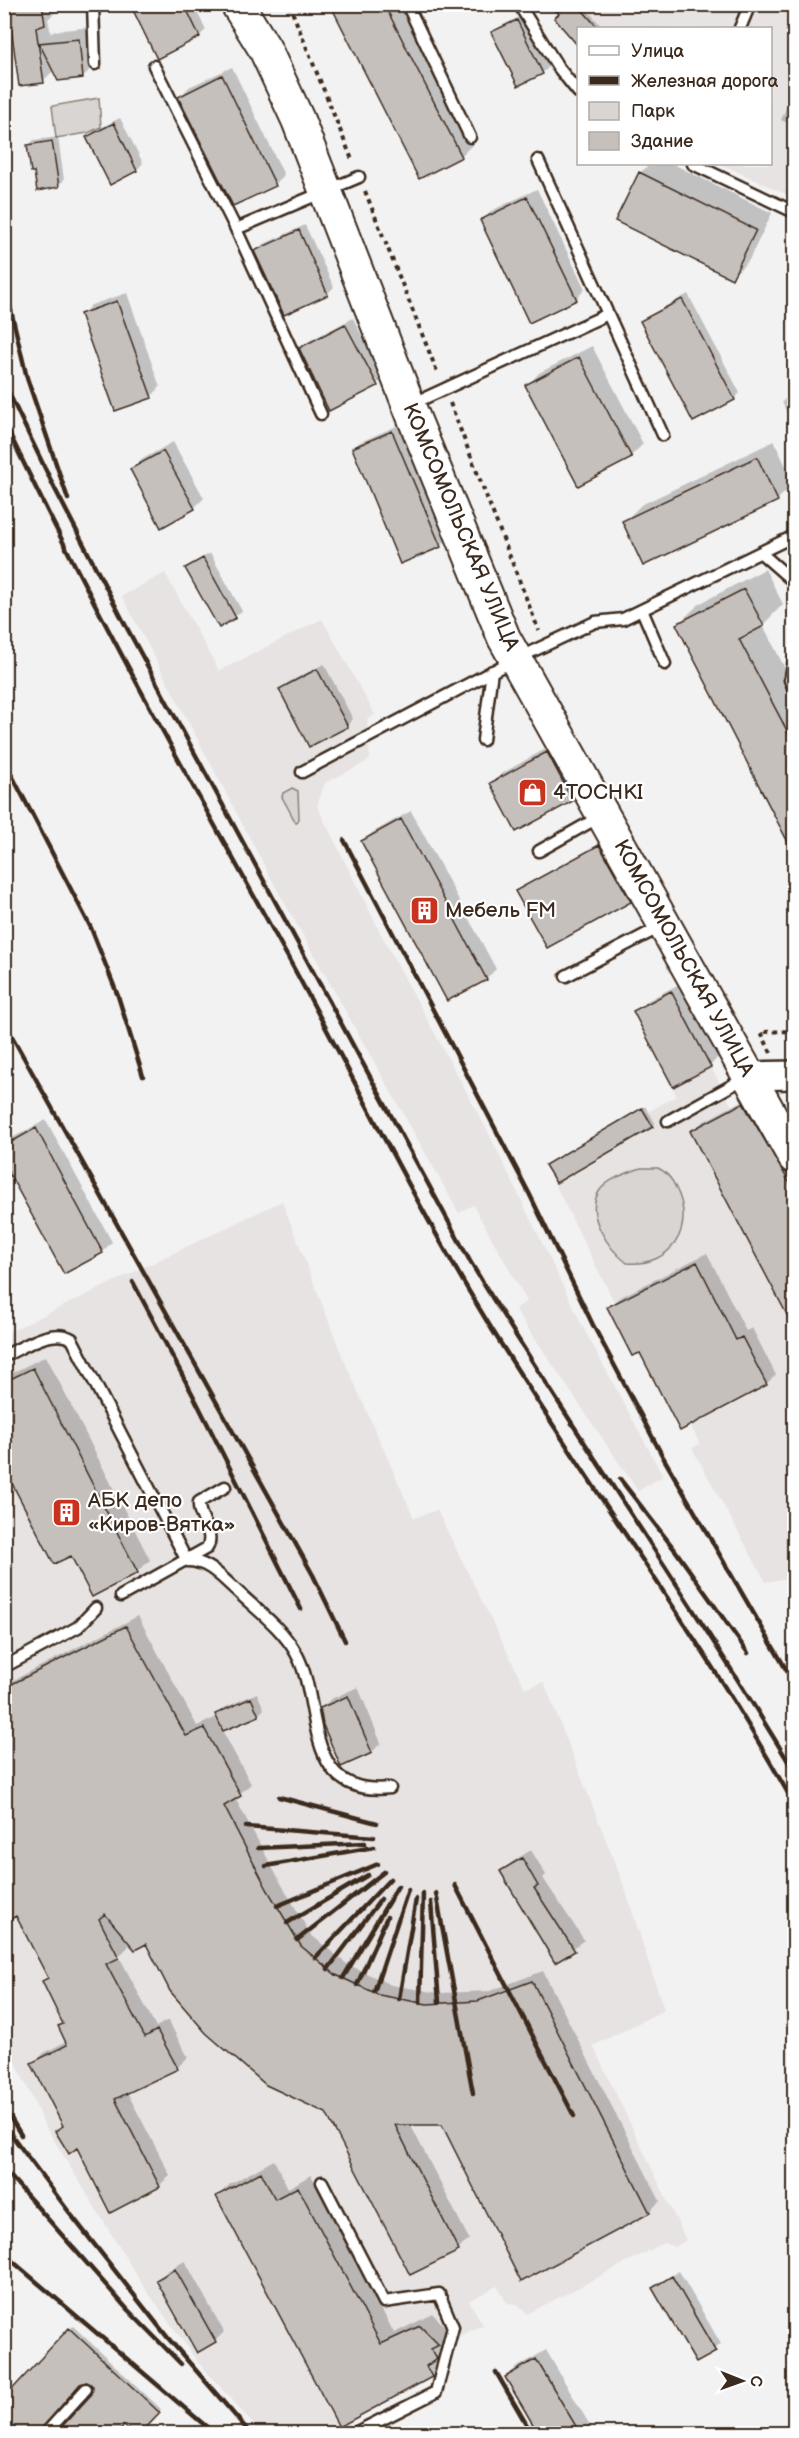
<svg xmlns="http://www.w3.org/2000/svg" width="799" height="2438" viewBox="0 0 799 2438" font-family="'Balsamiq Sans',sans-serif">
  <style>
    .built { fill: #e6e3e2 }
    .green { fill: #d8d5d2; stroke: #8a8078; stroke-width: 1.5 }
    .shadow { fill: #0003 }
    .building { fill: #c6c0bd; stroke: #3b2a1e; stroke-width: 1.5 }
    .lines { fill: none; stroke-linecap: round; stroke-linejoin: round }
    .service-casing { stroke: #3b2a1e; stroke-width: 15 }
    .tertiary-casing { stroke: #3b2a1e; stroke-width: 32 }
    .secondary-casing { stroke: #3b2a1e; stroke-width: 36 }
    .path { stroke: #3b2a1e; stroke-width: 4; stroke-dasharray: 4.5 4.5; stroke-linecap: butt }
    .service { stroke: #fff; stroke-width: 10 }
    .tertiary { stroke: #fff; stroke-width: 27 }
    .secondary { stroke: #fff; stroke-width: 32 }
    .rail { stroke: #3b2a1e; stroke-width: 4.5 }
    .labels { text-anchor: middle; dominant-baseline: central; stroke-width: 4.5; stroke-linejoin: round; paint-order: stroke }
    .street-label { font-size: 21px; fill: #3b2a1e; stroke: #fff }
    .poi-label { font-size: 21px; fill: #3b2a1e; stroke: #fff; text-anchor: start }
  </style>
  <rect width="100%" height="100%" fill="#f3f2f2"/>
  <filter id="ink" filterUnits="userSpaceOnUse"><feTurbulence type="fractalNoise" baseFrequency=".0167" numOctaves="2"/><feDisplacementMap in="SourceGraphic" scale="12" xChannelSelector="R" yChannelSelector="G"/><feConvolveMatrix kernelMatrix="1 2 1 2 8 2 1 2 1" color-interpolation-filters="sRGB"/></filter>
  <g filter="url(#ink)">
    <path class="built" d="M577,5H794V198L721,164H770V28H598Z
      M165,573L219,671L322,619L375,715L367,719L370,760L325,783L317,806L381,934L488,1132L586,1333L663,1476L638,1491L515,1309L527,1301L473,1205L459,1213L273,882L122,596Z
      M711,1067L733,1108L747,1101L794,1192V1577L766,1582L692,1448L700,1444L664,1376L637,1347L545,1165L642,1108L646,1113L676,1096L673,1087Z
      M282,1201L343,1358L414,1518L437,1510L525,1688L544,1682L624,1886L664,2010L593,2046L686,2240L675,2247L664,2243L527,2314L518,2304L507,2303L497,2286L469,2301L483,2325L432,2349L437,2359L426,2366L432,2377L327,2433H261L196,2360L142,2284L44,2124L5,2039V1334Z"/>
    <path class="green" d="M99,98L101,127L88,133L56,138L52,106Z
      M292,788L298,791L299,819L296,823L282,797L283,793Z
      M641,1168H658C667,1172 672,1179 676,1188C696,1227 672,1267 627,1263C609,1249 583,1214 600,1190C609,1178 628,1173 641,1168Z"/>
    <path class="shadow" d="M10,4H56L57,11L48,19L51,34L54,31L91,27L95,64L83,77L54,70L43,81Z
      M132,4H193L206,30L199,36L158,57Z
      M334,4H406L476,141L461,156Z
      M553,4H582L603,28H578Z
      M523,15L549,67L542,73L493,33L499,27Z
      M794,46V61L789,59Z
      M232,67L284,175L275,185L180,97L189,87Z
      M794,90V126L781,120Z
      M120,118L143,163L137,170L111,183L88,137L94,131Z
      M58,137L64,180L58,186L29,145L34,140Z
      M650,164H673L772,213L749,260L732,277L640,173Z
      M794,174V196L786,192Z
      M537,189L585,289L576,299L482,221L491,211Z
      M305,225L334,287L327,294L284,313L256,251L262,245Z
      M127,293L160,387L151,397L82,315L91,305Z
      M688,294L740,393L734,399L642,322L648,316Z
      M353,318L383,378L377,384L301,348L307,342Z
      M592,346L643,444L631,456L527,386L539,373Z
      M794,390V429L782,402Z
      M399,425L446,540L440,546L353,448L360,442Z
      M774,441L794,483L777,500L624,522L641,505Z
      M173,442L204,498L194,508L131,470L141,460Z
      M210,553L242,611L219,626L187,568Z
      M765,569L783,604L763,625L794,686V851L678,624L699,604Z
      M324,664L353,719L347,726L281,689L287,683Z
      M556,743L582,790L573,800L517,830L492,783L501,774Z
      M411,811L496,969L486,979L448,999L363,841L373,832Z
      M602,843L633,898L630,901L520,888Z
      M681,983L719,1056L710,1066L635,1011L645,1002Z
      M753,1095L794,1166V1327L692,1132L701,1123Z
      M645,1106L655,1123L652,1126L547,1165Z
      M46,1120L112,1242L102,1252L4,1161V1144L8,1140Z
      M707,1253L746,1331L752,1328L776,1375L766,1384L640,1351L609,1307L619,1298Z
      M46,1356L150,1560L137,1572L4,1465V1377Z
      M794,1600V1612L790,1604Z
      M138,1616L197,1726L215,1718L221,1729L224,1728L217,1714L224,1708L257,1693L264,1709L258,1715L222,1730L251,1784L235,1798L278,1878L311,1935L347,1964L391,1985L439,1993L490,1991L543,1971L660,2201L649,2212L443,2124H410L469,2239L458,2250L411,2273L327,2111L147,1942L125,1937L129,1946L119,1956L156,2027L168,2020L188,2057L177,2068L127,2092L170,2175L159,2186L111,2211L77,2146L57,2131L64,2124L33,2064L44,2053L67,2041L60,2026L64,2022L44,1982L49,1977L17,1914L4,1921V1685Z
      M358,1687L381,1743L372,1752L341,1763L321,1708L331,1699Z
      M531,1850L546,1875L543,1878L584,1940L556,1961L502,1871L512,1862Z
      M274,2160L288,2188L311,2175L394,2333L433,2314L450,2332L444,2338L448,2346L439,2355L444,2363L431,2376L339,2425L218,2196L230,2184Z
      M185,2261L224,2332L215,2341L158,2280L167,2271Z
      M679,2271L721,2344L696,2361L654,2288Z
      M73,2326L161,2409L146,2425L154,2434H132L128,2420L116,2434H58L93,2395V2383L87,2380L81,2382L42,2425L41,2434H4V2400Z
      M546,2350L595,2434H540L506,2378L516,2368Z"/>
    <path class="building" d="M8,4H42L45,25L36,28L44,83L19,86Z
      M130,4H184L200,37L157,59Z
      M330,4H384L462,157L419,179Z
      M551,4H577L598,28H579V47L554,18L559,14Z
      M517,20L543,74L518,86L491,32Z
      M79,39L83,78L58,81L39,43Z
      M222,75L276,186L233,206L178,97Z
      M114,123L137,171L110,185L86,137Z
      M52,141L59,187L37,191L34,172H31L27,145Z
      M639,172L756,230L732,279L615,221Z
      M527,197L577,300L529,323L480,220Z
      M299,230L328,295L284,315L254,251Z
      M682,299L735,400L693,422L640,321Z
      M117,301L152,398L115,411L80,314Z
      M345,324L378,386L329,411L299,348Z
      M579,357L632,458L578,486L525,385Z
      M392,431L441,547L400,564L352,448Z
      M163,451L195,509L161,528L130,469Z
      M757,457L778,501L643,566L622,521Z
      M203,558L236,618L219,628L185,568Z
      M744,589L764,626L739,639L795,746V856L676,624Z
      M317,669L348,727L309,747L279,689Z
      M547,752L573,801L516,832L490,783Z
      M401,819L487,980L447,1001L361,841Z
      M599,845L631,902L547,948L515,891Z
      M671,991L711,1067L673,1087L633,1011Z
      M743,1103L795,1192V1330L690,1131Z
      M642,1108L653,1127L556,1183L545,1165Z
      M36,1128L103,1253L64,1274L4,1164V1146Z
      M697,1262L736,1340L742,1337L767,1385L680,1431L640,1353L632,1356L607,1307Z
      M33,1368L138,1573L92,1597L71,1556L54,1564L4,1468V1382Z
      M126,1626L186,1736L204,1728L241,1796L224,1806L267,1889L301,1946L336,1975L379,1995L427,2004L478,2001L532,1981L650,2213L521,2282L442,2125H395L459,2251L410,2275L326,2113L266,2085L206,2033L170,1991L146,1944L135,1950L105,1914L99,1919L119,1958L106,1964L145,2037L157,2030L178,2069L115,2099L160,2187L110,2213L77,2148L69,2154L55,2131L63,2126L31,2063L67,2045L58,2026L63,2024L42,1981L48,1978L16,1916L4,1923V1688Z
      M348,1696L372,1753L341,1767L323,1725L320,1708Z
      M251,1698L259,1716L223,1731L215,1714Z
      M522,1858L538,1886L534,1888L575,1951L555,1963L500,1871Z
      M261,2172L275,2199L298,2187L381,2344L420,2326L439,2345L431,2349L437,2359L426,2366L432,2377L339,2427L216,2196Z
      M175,2269L216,2342L197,2353L156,2280Z
      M672,2276L716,2352L696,2363L652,2288Z
      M69,2328L160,2413L141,2433H133L124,2426L117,2433H56L92,2394L93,2386L87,2382L80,2384L38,2433H4V2398Z
      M536,2359L580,2433H538L505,2377Z"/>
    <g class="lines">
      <defs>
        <path id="service" d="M93,4L95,64
          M407,4L470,137
          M523,4V11L558,67L578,92
          M740,28L750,4
          M154,66L236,229L359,177
          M538,160L663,435
          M693,164L794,212
          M236,229L321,414
          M412,404L608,314
          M761,553L794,582
          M642,610L665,664
          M794,662L790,680L794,689
          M483,740L492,671
          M302,772L516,659L595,622L623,619L794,536
          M539,851L601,816
          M566,976L662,926
          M668,1121L747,1077
          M4,1356C24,1347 52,1327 72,1339L187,1561C209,1561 221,1577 236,1590C256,1609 282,1628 296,1653C324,1703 300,1798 390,1788
          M121,1596L207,1548C216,1532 197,1518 199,1502L225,1487
          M4,1667L78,1627L96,1608
          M322,2182L384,2302L439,2294L453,2327L436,2392L353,2434
          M45,2434L86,2389"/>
        <path id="tertiary" d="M749,1076L794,1075"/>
        <path id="secondary" d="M237,4L265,49L298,120L413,416L504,638L794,1157"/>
      </defs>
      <use href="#service" class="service-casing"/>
      <use href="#tertiary" class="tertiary-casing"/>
      <use href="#secondary" class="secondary-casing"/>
      <path class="path" d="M289,4L353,162
        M365,191L438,374
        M450,403L539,631
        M771,1053L761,1032L794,1031"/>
      <use href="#service" class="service"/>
      <use href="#tertiary" class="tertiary"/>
      <use href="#secondary" class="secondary"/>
      <path class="rail" d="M4,281L27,378L68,499
        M4,383L55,489L128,630L471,1263C575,1435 691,1599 794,1771
        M4,422C85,593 178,760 270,925C343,1055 407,1190 485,1318C585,1482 701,1636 794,1804
        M4,760L91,928L118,996L143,1076
        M344,840L529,1193L593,1325L663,1457L794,1683
        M4,1022L313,1575L345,1641
        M133,1282L195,1399L301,1609
        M620,1479L675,1550L748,1653
        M279,1797L377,1823
        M246,1827L374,1837
        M258,1848L365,1843
        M266,1866L374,1847
        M455,1885L574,2116
        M436,1893L473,2093
        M431,1902L439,2002
        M277,1906L378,1864
        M287,1923L368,1875
        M297,1940L384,1872
        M315,1958L390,1879
        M328,1969L381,1899
        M343,1978L398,1886
        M357,1985L387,1917
        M374,1992L408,1890
        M399,1999L416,1899
        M420,2003L423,1893
        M4,2107L21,2135
        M4,2125L72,2216L168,2338L251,2434
        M10,2176L128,2310L181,2364
        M4,2254L215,2434
        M496,2372L532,2434"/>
    </g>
  </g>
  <defs>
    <symbol id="shop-square" viewBox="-11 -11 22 22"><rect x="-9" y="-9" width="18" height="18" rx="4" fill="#c8321e" stroke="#fff"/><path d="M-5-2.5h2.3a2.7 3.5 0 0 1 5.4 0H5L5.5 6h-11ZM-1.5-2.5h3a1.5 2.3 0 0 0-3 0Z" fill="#fff"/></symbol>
    <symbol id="building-square" viewBox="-11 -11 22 22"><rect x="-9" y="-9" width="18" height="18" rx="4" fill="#c8321e" stroke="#fff"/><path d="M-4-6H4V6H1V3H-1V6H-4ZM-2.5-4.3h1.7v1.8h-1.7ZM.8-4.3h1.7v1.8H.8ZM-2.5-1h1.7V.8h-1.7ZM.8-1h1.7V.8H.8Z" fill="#fff"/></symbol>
  </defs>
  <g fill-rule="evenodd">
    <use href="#shop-square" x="516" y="776" width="33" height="33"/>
    <use href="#building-square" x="408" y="894" width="33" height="33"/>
    <use href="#building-square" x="50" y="1496" width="33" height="33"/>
  </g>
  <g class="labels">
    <g class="street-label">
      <text transform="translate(461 527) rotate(67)">КОМСОМОЛЬСКАЯ УЛИЦА</text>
      <text transform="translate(684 958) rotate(61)">КОМСОМОЛЬСКАЯ УЛИЦА</text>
    </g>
    <g class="poi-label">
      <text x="553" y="792">4TOCHKI</text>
      <text x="445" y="910">Мебель FM</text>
      <text x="88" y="1500">АБК депо<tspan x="88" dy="24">«Киров-Вятка»</tspan></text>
    </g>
  </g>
  <rect width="799" height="2438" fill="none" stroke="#fff" stroke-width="24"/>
  <rect x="12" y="12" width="775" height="2414" fill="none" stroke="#3b2a1e" stroke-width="2" filter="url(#ink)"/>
  <rect x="577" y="27" width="195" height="138" fill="#ffffff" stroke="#b1aaa5" stroke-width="1.5"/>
  <rect x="589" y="46" width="30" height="9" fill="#ffffff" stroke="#b1aaa5" stroke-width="1.5"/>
  <text x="631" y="57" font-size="18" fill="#3b2a1e">Улица</text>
  <rect x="589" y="76" width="30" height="9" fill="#3b2a1e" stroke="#b1aaa5" stroke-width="1.5"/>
  <text x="631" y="87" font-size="18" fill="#3b2a1e">Железная дорога</text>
  <rect x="589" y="102" width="30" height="18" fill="#d8d5d2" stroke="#b1aaa5" stroke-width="1.5"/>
  <text x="631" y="117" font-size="18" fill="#3b2a1e">Парк</text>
  <rect x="589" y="132" width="30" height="18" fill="#c6c0bd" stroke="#b1aaa5" stroke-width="1.5"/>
  <text x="631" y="147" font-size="18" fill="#3b2a1e">Здание</text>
  <g transform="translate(742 2381) rotate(91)" stroke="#ffffff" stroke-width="4.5" paint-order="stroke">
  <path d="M0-4.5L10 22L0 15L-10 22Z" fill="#3b2a1e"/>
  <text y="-9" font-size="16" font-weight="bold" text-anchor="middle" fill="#3b2a1e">С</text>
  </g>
</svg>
